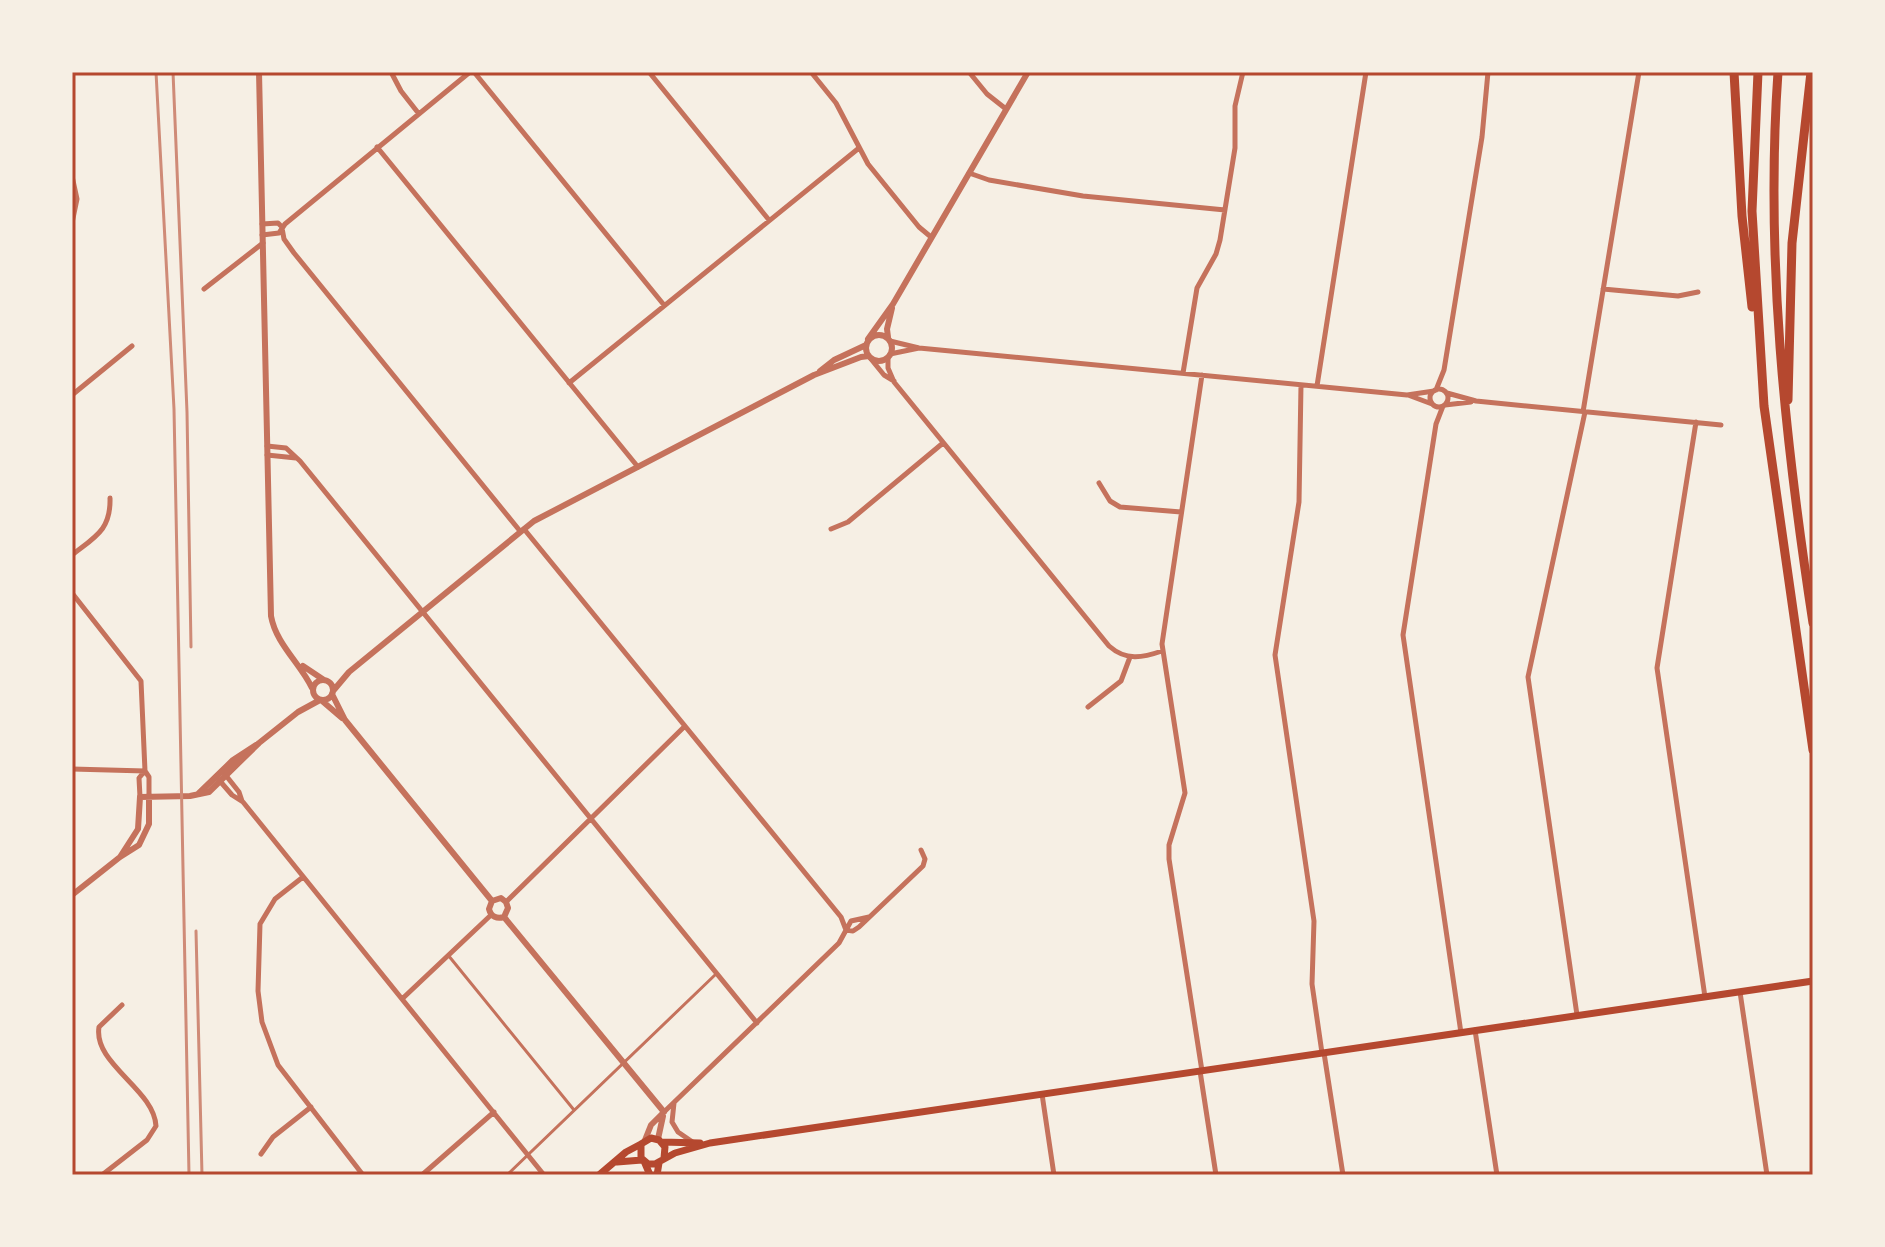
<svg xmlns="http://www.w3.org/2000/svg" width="1885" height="1247" viewBox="0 0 1885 1247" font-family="'Golos Text',sans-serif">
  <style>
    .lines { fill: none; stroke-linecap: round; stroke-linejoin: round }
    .service { stroke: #c5725c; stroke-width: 3 }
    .minor { stroke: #c5725c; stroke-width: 5 }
    .tertiary { stroke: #c5725c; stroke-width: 6 }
    .secondary { stroke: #b5482f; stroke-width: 7 }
    .motorway { stroke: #b5482f; stroke-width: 9 }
    .rail { stroke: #cf8b77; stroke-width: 3 }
    .neatline { fill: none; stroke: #b5482f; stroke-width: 3 }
  </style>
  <rect width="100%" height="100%" fill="#f6efe4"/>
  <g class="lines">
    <path class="service" d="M448,955L574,1110
      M507,1175L716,974"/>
    <path class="minor" d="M391,72L401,91L419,114
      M474,72L664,305
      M649,72L769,220
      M811,72L836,103L868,164L919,227L931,237
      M969,72L987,94L1006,109
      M377,147L638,467
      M969,173L989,180L1083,196L1225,210
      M72,176L77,199L72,223
      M262,224L278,223L282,227
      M282,228L284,239L294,253L520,531
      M262,235L279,233L285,224L470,72
      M204,289L263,243
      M1603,289L1678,296L1698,292
      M890,341L919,348L1407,395L1434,391
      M890,354L919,348
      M888,357V368L894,382L1109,646C1126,661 1142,658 1162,651
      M871,359L884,375L894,381
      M1183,373L1197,288L1216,254L1220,240L1235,148V106L1243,72
      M1202,375L1162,644L1185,793L1169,845V859L1202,1071
      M569,383L859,148
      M1301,385L1299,502L1275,655L1314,921L1312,984L1322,1053
      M1317,386L1366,72
      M1430 398a9 9 0 1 1 18 0a9 9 0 1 1-18 0Z
      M1436,390L1444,370L1482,137L1488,72
      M1447,393L1476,401L1721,425
      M72,395L132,346
      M1408,395L1432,404
      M1445,405L1471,402
      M1443,406L1436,424L1403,635L1461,1033
      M1583,412L1639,72
      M1696,422L1657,668L1705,997
      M267,446L286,448L300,461L757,1023
      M267,455L296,458
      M1099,483L1110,501L1120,507L1181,512
      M524,529L841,917L846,930
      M831,529L848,522L943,443
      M72,555C95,537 111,530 110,498
      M72,593L141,681L145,771L149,777V796
      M1088,707L1121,681L1130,657
      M72,769L145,771
      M224,773L239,792L242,801
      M219,780L232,795L243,802L544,1175
      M140,797L139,778L144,772
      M303,877L275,899L260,924L258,991L262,1022L278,1065L363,1175
      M506,902L685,726
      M846,930L853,931L859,927L923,866L925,859L921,850
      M1740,992L1767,1175
      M402,999L491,915
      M1577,1015L1528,677L1585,412
      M1475,1030L1497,1175
      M1324,1053L1343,1175
      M1200,1071L1216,1175
      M1042,1094L1054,1175
      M674,1103L672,1122L678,1132L694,1143
      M664,1112L839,943L851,921L869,917
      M261,1154L273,1137L311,1107
      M102,1175L147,1140L156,1126C154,1089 93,1064 99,1027L122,1005
      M422,1175L494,1112"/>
    <path class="tertiary" d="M259,72L271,616C276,644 300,663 312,688
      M866 348a13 13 0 1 1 26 0a13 13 0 1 1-26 0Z
      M888,337L887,329L892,308
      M868,339L893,304L1028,72
      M820,371L834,360L866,345
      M303,666L324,680
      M313 690a10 10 0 1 1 20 0a10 10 0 1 1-20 0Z
      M333,691L349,672L534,521L814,375L861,357L869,356
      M332,694L345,720L492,901
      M321,700L342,718
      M198,794L233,760L256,745
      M120,857L138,829L140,797L190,796L209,792L259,743L298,712L320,700
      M72,895L120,857L139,845L149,824V796
      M492,901L501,898L506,902L508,908L504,917
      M492,901L489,909C491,917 497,919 504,917
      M504,917L664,1112
      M658,1139L663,1116
      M645,1140L651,1125L664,1112"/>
    <path class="secondary" d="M662,1142L700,1143
      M664,1158L665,1147L659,1140L651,1138L641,1144V1158L648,1164H655L675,1153L710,1143L1813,981
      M644,1161L650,1175
      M617,1162L642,1160
      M599,1175L626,1152L641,1144
      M657,1175L659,1163"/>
    <path class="motorway" d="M1734,72L1742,216L1752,307
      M1758,72L1752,211L1764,406L1813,750
      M1778,72C1765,257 1785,440 1813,623
      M1788,400L1792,243L1811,72"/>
    <path class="rail" d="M156,72L174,409L189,1175
      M173,72L187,412L191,647
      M196,931L202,1175"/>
  </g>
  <rect width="1885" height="1247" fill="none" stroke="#f6efe4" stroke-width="148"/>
  <rect x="74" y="74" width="1737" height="1099" class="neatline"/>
</svg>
